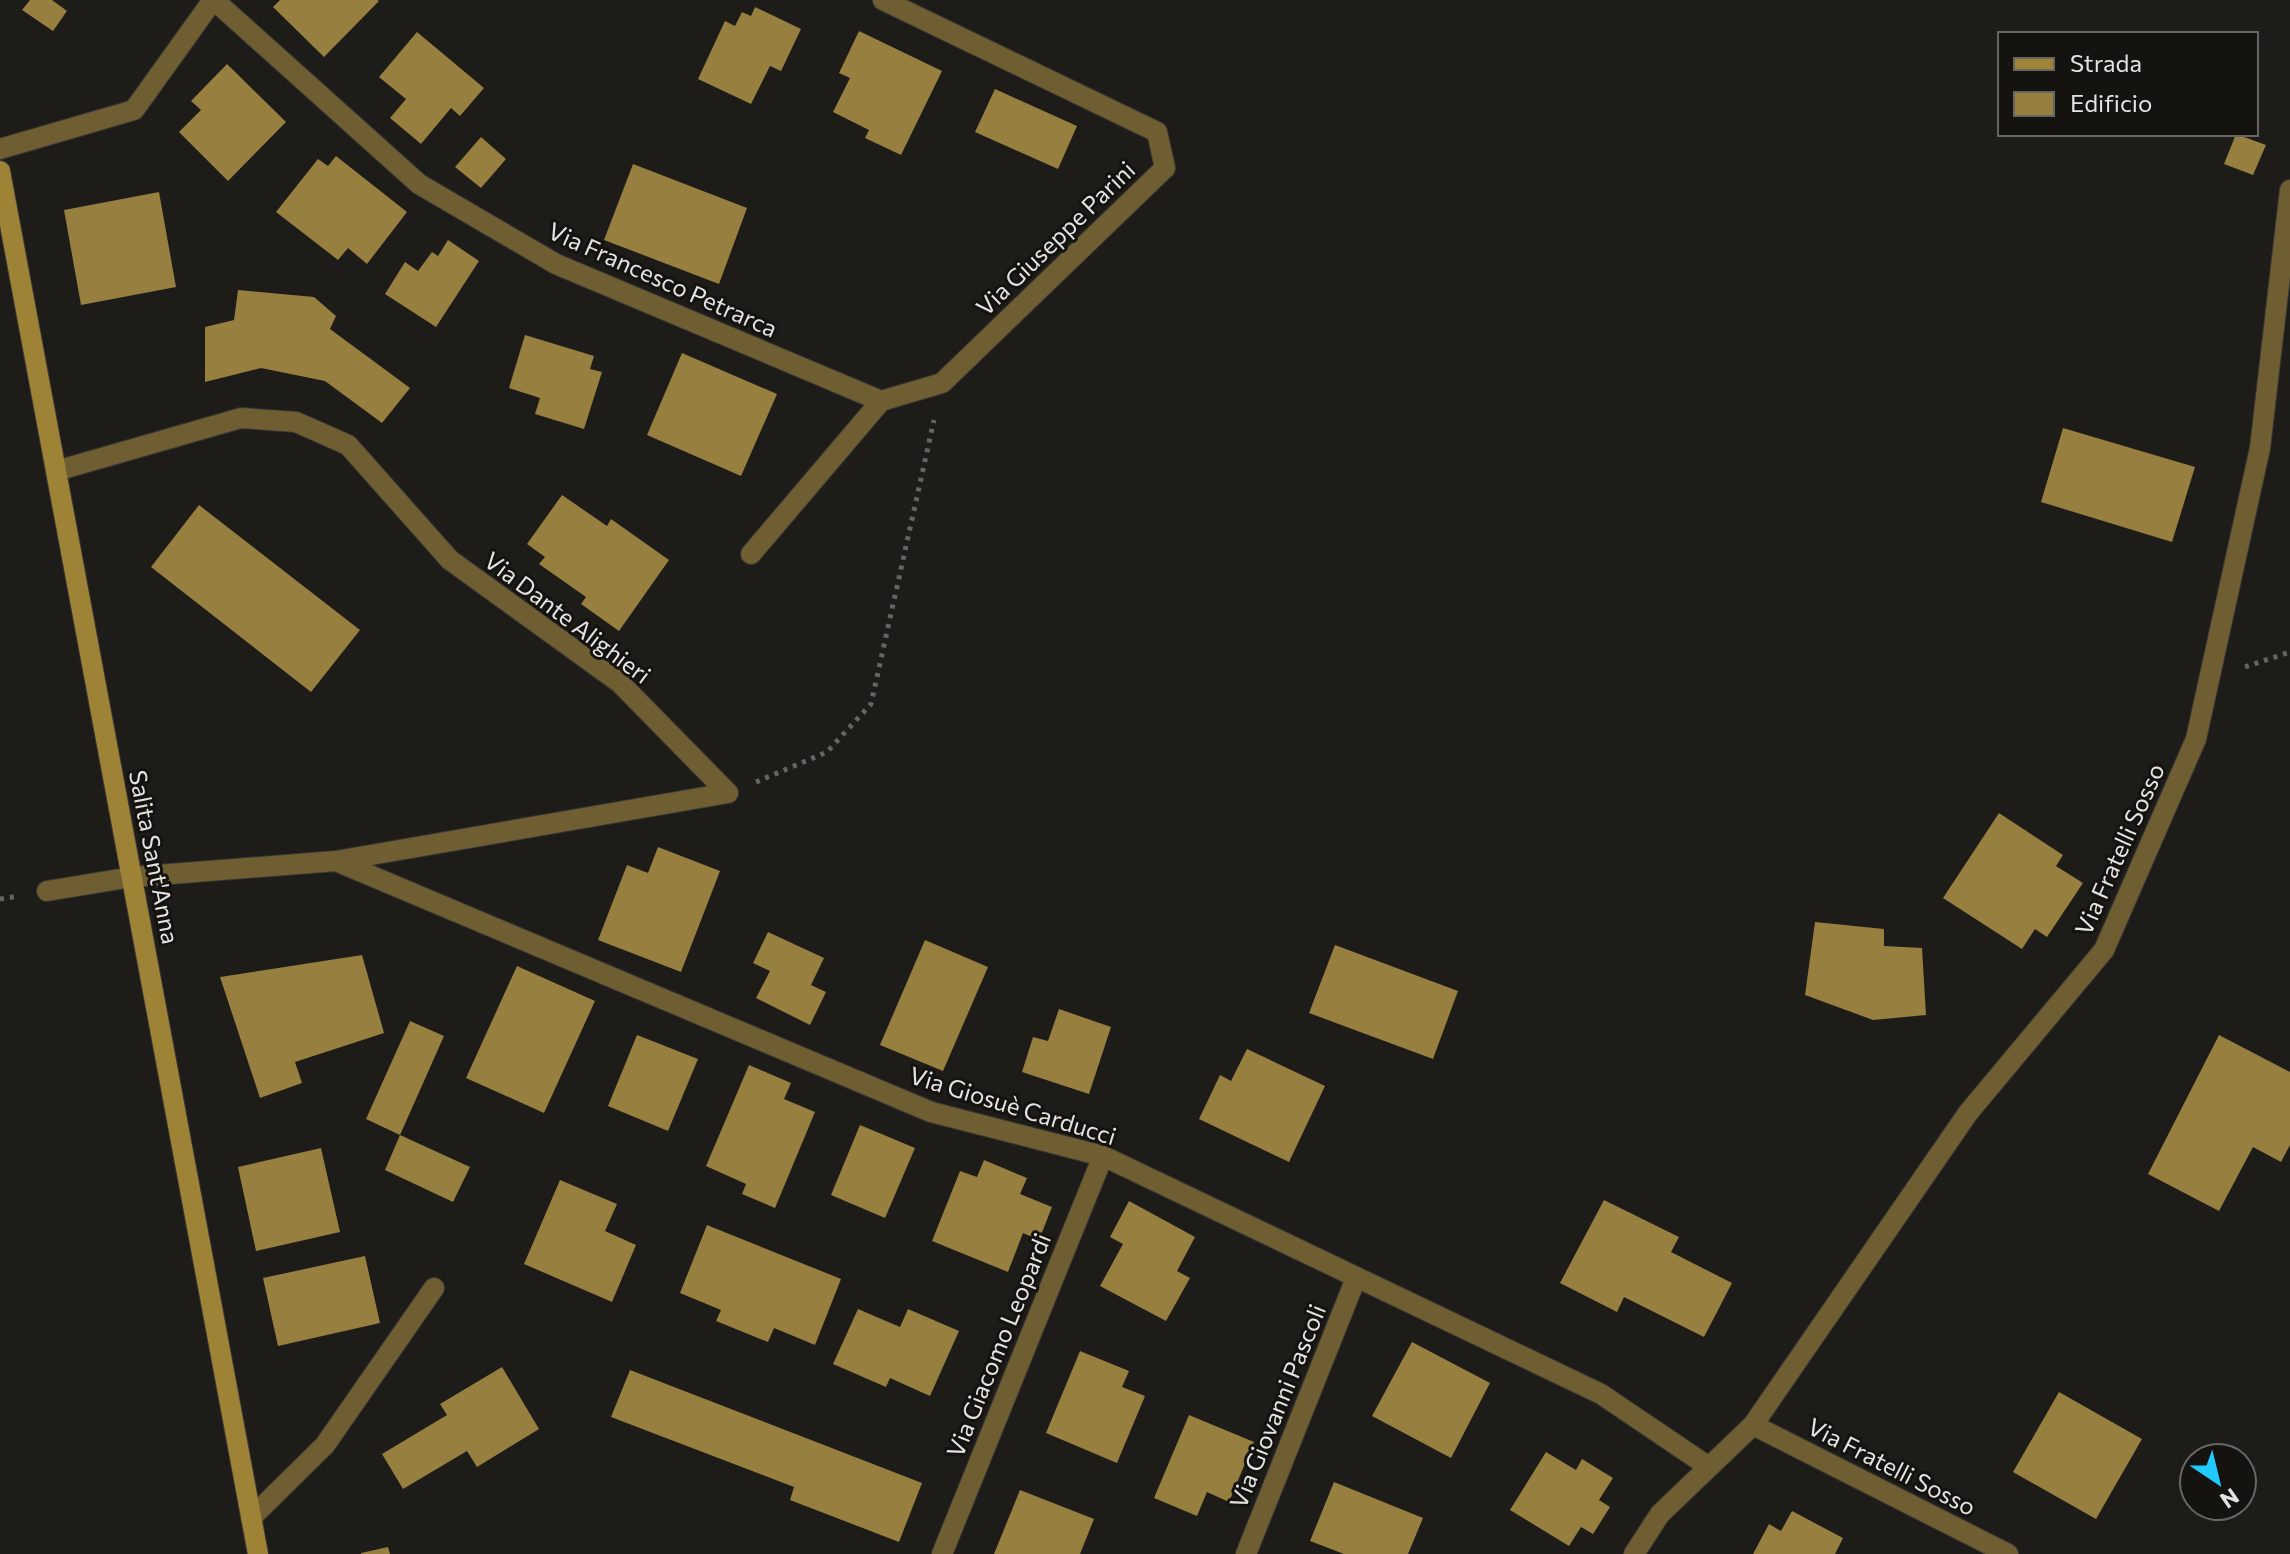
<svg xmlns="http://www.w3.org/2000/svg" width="2290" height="1554" viewBox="0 0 2290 1554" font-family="Commissioner,sans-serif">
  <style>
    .building { fill: #977f40 }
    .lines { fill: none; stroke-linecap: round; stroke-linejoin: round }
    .street-casing { stroke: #393835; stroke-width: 22 }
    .secondary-casing { stroke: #393835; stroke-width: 22 }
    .path { stroke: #666563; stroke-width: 5; stroke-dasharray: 4 6; stroke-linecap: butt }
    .street { stroke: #6f5e31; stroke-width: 20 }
    .secondary { stroke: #9e8337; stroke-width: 20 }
    .labels { text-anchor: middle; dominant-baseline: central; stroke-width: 6; stroke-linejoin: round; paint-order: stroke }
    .street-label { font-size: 24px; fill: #e4e3e1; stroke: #141310 }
  </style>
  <rect width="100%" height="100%" fill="#1d1c19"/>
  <path class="building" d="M30,0H52L67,11L53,31L22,10Z
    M280,0H377L379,1L324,57L273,7Z
    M755,7L801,29L781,71L770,66L751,104L698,79L725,21L735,26L742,12L751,16Z
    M859,31L942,71L901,155L865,138L869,130L833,112L850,78L839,73Z
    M417,32L484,88L460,116L451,108L421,144L390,118L406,99L379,77Z
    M227,64L286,122L228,181L179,132L201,110L191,101Z
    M995,89L1077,126L1058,169L975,132Z
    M2236,134L2266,145L2253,175L2224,164Z
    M481,137L506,159L481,188L455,167Z
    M336,156L407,212L367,264L348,248L338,260L276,212L318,159L328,166Z
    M633,164L747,208L719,284L604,240Z
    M159,192L176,287L81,305L64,210Z
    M448,240L479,261L436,327L385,294L405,262L418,271L432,252L438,256Z
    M238,290L314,297L336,316L330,329L410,388L382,423L325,381L261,368L205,382V327L234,320Z
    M525,335L594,356L590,369L602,372L584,429L535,414L540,398L509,388Z
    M682,353L777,394L741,476L647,435Z
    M2063,428L2195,467L2172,542L2041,502Z
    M562,495L607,526L611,519L669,560L619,631L581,604L586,597L539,564L545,557L527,544Z
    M199,505L360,630L311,692L151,567Z
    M1999,813L2063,855L2056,866L2083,883L2047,937L2035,929L2022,949L1943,898Z
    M658,847L720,871L681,972L598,940L627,865L648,873Z
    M1815,922L1884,929V946L1922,948L1926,1015L1873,1020L1805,995Z
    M768,932L824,958L811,985L826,992L810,1025L756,998L770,971L753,963Z
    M925,940L988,967L943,1071L880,1045Z
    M1335,945L1458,991L1433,1059L1309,1013Z
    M362,955L384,1033L295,1062L302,1083L260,1098L220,977Z
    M517,966L595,1001L544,1113L466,1078Z
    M1059,1009L1111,1027L1089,1094L1022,1072L1033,1037L1048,1041Z
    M410,1021L444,1036L400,1135L366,1119Z
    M637,1035L698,1059L668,1131L608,1106Z
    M2219,1035L2290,1072V1145L2281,1162L2253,1147L2219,1211L2148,1174Z
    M1247,1049L1325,1086L1289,1162L1199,1119L1220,1075L1231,1081Z
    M749,1065L791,1083L784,1099L815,1112L775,1208L742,1194L746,1184L706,1166Z
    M860,1125L915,1148L885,1218L831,1195Z
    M400,1135L470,1167L453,1202L385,1170Z
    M321,1148L340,1232L256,1251L238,1167Z
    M984,1160L1027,1178L1020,1194L1052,1207L1039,1240L1023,1233L1008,1272L932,1241L960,1171L977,1177Z
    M560,1180L617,1204L605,1231L636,1245L612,1302L524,1264Z
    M1604,1200L1679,1237L1671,1252L1732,1283L1704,1337L1624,1297L1617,1312L1560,1283Z
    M1129,1201L1195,1237L1177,1271L1190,1278L1166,1321L1100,1286L1123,1244L1110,1237Z
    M707,1225L841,1279L815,1345L774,1328L768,1342L716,1321L721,1310L680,1293Z
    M365,1256L380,1323L278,1346L263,1278Z
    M858,1309L900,1327L908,1309L959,1331L930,1396L890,1378L886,1387L833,1364Z
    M1412,1342L1490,1383L1451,1458L1372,1416Z
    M1080,1351L1129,1371L1122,1387L1145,1396L1117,1463L1046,1433Z
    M502,1367L539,1429L477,1467L467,1451L403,1489L382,1454L447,1415L440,1404Z
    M630,1370L922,1483L899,1542L790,1500L794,1487L611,1417Z
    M2059,1392L2142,1439L2096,1519L2013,1472Z
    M1189,1415L1254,1442L1229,1502L1207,1492L1197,1516L1154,1498Z
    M1546,1452L1576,1470L1582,1459L1613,1478L1599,1500L1610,1507L1593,1534L1581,1527L1569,1546L1510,1510Z
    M1334,1482L1423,1518L1408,1554H1344L1310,1541Z
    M1020,1490L1094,1519L1080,1554H994Z
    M1792,1511L1843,1538L1835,1554H1753L1769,1524L1781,1531Z
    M388,1547L390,1554H361V1553Z"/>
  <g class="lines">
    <defs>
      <path id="street" d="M214,0L419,184L556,264L881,401L942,383L1165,168L1157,132L883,0
        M0,149L134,110L213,0
        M56,471L241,418L296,422L348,445L450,560L620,683L728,793
        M751,554L881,401
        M336,861L931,1112L1103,1156L1601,1394L1709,1467
        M47,891L132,877L336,861L728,793
        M1753,1425L2008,1554
        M251,1518L325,1445L434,1288
        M942,1554L1103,1156
        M1246,1554L1356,1278
        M1634,1554L1660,1514L1753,1425L1968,1113L2104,950L2196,739L2260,448L2290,190"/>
      <path id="secondary" d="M0,171L258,1554"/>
    </defs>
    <use href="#street" class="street-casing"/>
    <use href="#secondary" class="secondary-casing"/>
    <path class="path" d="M2245,667L2290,652
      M756,782L827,752L871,704L934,420
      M0,899L19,896"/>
    <use href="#street" class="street"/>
    <use href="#secondary" class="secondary"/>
  </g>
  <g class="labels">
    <g class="street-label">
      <text transform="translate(1055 238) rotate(-44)">Via Giuseppe Parini</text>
      <text transform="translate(663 279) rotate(24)">Via Francesco Petrarca</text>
      <text transform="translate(568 617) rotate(37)">Via Dante Alighieri</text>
      <text transform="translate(2119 849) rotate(-66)">Via Fratelli Sosso</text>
      <text transform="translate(155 857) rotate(79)">Salita Sant'Anna</text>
      <text transform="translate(1013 1105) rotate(17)">Via Giosuè Carducci</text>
      <text transform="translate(998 1345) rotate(-68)">Via Giacomo Leopardi</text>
      <text transform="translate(1277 1406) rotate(-68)">Via Giovanni Pascoli</text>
      <text transform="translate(1892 1466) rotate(27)">Via Fratelli Sosso</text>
    </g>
  </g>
  <rect x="1998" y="32" width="260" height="104" fill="#141310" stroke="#676664" stroke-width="2"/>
  <rect x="2014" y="58" width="40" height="12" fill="#9e8337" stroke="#676664" stroke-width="2"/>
  <text x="2070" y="72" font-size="24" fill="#e4e3e1">Strada</text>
  <rect x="2014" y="92" width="40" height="24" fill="#977f40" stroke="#676664" stroke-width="2"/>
  <text x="2070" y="112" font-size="24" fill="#e4e3e1">Edificio</text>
  <g transform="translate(2218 1482) rotate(145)"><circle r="38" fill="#141310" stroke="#676664" stroke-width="2"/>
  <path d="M0-6L14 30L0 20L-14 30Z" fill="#21c9fd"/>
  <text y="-12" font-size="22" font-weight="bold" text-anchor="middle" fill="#e4e3e1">N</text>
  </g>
</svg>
